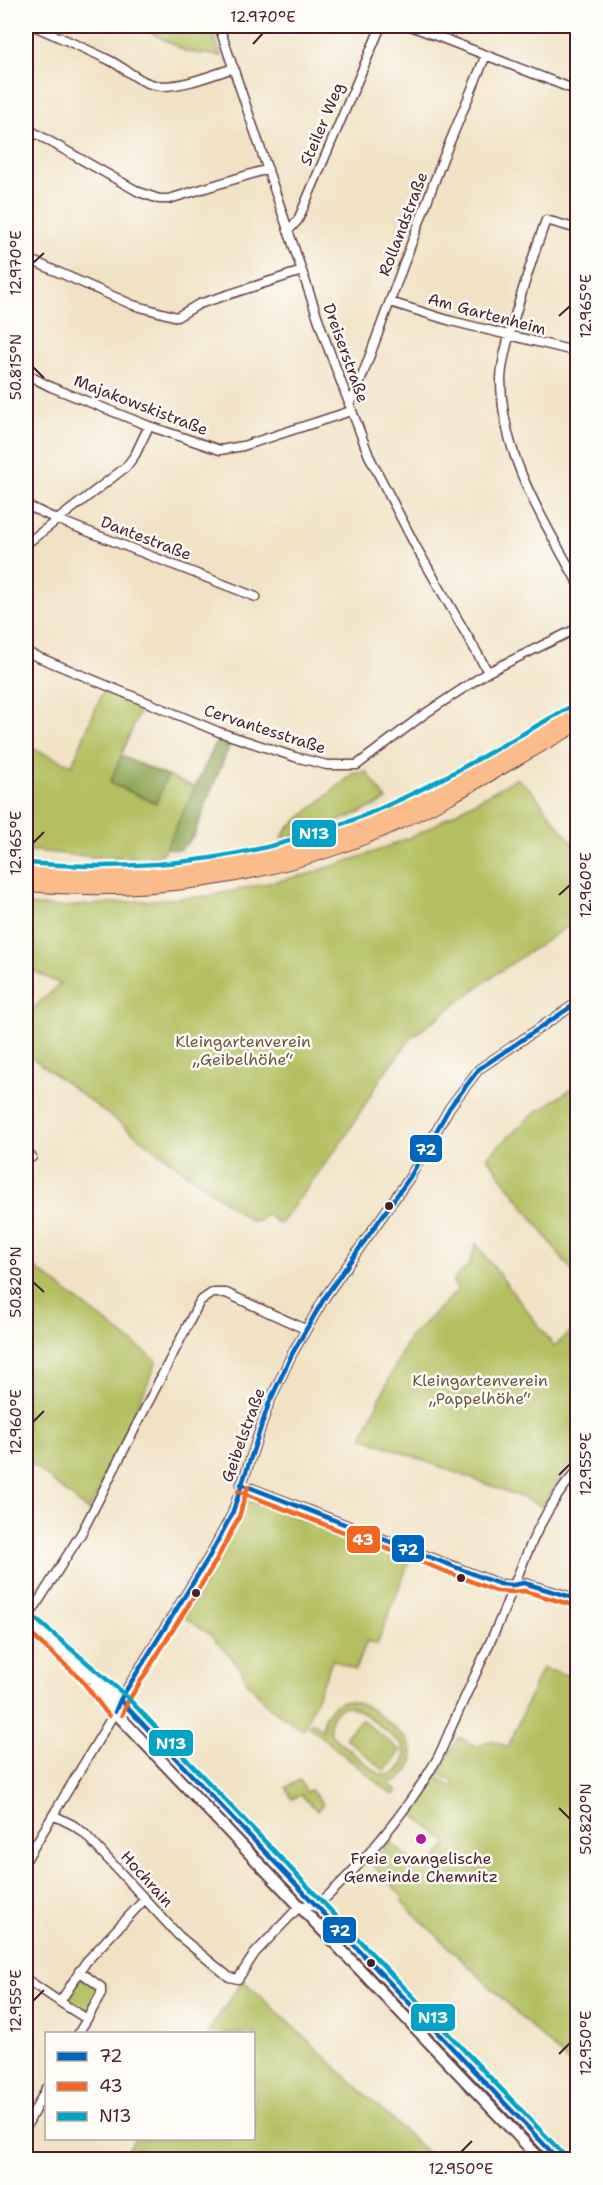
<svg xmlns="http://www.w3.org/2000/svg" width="603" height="2185" viewBox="0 0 603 2185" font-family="'Shantell Sans',sans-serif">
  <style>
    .green { fill: #b3bf60; stroke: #7e6f46; stroke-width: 1.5; fill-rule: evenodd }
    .forest { fill: #8ea656; stroke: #6c6240; stroke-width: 1.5 }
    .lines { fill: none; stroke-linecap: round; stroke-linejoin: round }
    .minor-casing { stroke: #633c42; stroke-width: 11 }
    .tertiary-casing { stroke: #633c42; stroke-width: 14 }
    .primary-casing { stroke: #633c42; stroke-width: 16 }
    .minor { stroke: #fff; stroke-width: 8 }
    .tertiary { stroke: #fff; stroke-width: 10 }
    .primary { stroke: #fabc8b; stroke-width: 14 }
    .bus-1-casing { stroke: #fdfcf7; stroke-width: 9 }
    .bus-2-casing { stroke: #fdfcf7; stroke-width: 9 }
    .bus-3-casing { stroke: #fdfcf7; stroke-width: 9 }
    .bus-1 { stroke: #0065bd; stroke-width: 4.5 }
    .bus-2 { stroke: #f26522; stroke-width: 4.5 }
    .bus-3 { stroke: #04a2c6; stroke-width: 4.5 }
    .ticks { fill: none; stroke: #4a1f2b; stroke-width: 2 }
    .bus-dot { fill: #4a1f2b; stroke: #fdfcf7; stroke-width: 2 }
    .poi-dot { fill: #b5179e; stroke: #fdfcf7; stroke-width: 2 }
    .labels { text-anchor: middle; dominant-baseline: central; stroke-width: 5; stroke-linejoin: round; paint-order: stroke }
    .street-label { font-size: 16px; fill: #4a1f2b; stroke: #fdfcf7 }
    .park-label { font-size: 16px; fill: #6f573e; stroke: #fdfcf7 }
    .poi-label { font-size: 16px; fill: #4a1f2b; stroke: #fdfcf7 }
    .line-badge { stroke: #fdfcf7; stroke-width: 2 }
    .badge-label { font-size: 16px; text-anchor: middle; font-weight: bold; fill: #fff }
    .neatline { fill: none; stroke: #4a1f2b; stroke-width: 2 }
    .ticks-label { font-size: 15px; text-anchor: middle; fill: #4a1f2b }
  </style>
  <rect width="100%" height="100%" fill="#fdfcf7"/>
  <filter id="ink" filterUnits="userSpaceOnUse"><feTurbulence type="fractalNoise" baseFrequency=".0167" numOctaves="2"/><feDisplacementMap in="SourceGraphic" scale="12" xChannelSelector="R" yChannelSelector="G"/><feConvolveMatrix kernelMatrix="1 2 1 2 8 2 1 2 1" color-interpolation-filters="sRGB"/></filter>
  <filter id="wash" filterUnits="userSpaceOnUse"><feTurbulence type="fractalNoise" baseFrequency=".008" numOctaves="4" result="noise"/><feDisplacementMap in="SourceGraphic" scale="24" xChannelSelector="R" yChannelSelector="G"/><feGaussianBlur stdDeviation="1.35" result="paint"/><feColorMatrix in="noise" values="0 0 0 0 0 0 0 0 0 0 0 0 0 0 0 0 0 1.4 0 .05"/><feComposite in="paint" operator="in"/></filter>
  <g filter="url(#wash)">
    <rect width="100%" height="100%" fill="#f1e2c4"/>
    <path class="green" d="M139,26H211L221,56L187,52Z
      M103,691L141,707L110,783L155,803L167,776L196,788L166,848L159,857H94L26,850V746L72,765Z
      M366,771L387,800C353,817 319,829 283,839L281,838L287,829L353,774Z
      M517,778L532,791L577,849V920L493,976L412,1037L382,1076L345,1137L280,1224L265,1214L260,1220L251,1221L26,1053V1015L60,984L26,967V905L60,907L209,896L309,874L377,851L420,833Z
      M577,1085V1278L487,1157L532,1115Z
      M476,1244L554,1346L577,1327V1458L569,1466L541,1506L526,1499L362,1437L408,1339L458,1290L452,1281L469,1265Z
      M26,1261L157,1361L117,1455L88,1511L26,1459Z
      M253,1501L378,1548L375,1556L378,1549L409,1562L377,1644L367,1641L355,1670L333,1659L303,1730L269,1707L248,1683L239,1666L232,1658L209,1634L184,1617L220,1559L246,1503Z
      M542,1668L577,1678V2071L401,1901L404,1898L372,1864L390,1842L425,1872L448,1844L412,1813L435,1776L453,1787L455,1784L439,1773L459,1737L477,1747L492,1740L508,1747Z
      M343,1701C349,1700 356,1701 362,1704C373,1710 403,1733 409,1744C419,1762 406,1780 388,1783L397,1791L393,1795L308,1726L312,1722L323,1730C321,1716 330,1706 343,1701ZM345,1706C360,1705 389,1735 402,1745C412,1761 396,1780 379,1774L332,1736C327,1723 331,1712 345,1706Z
      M361,1719L401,1751L385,1771L345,1738Z
      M300,1780L306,1792L311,1790L323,1804L317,1810L301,1795L292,1799L286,1787Z
      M78,1976L100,1987L87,2015L64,2000Z
      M243,1980L434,2159H121L135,2139L254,2138V2034L207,2033Z"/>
    <path class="forest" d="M219,737L231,741L193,837L180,850L166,848Z
      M121,756L167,776L156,803L110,783Z"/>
  </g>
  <g filter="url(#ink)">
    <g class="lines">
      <defs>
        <path id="minor" d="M34,26C59,37 84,48 109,60C127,69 141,85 162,86C186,86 211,75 234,68
          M219,26L326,342L369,456L416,547L488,672
          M411,26L578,91
          M26,128L139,192L159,199H169L268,169
          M578,229L546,220C535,250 525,281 516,312C510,333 502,357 501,379C501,454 543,520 578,583
          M288,231L298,220L381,26
          M26,258L133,305L177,317L199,304L302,271
          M390,302L451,321L578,352
          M26,374L51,387L149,426L220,450L243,446L351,411
          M349,404L357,390L442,161L486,55
          M26,505L56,519L256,597
          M26,544L126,467L135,455L149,426
          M26,652L219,732L295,757L327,765H357L423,715L488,672L578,628
          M26,1158L32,1157
          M241,1484L499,1584L513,1585L524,1583L578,1599
          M26,1621L82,1532L200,1301L212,1293H226L305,1329
          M53,1815L73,1825L84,1833L179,1936L229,1977L238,1979L255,1953L300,1906H317C364,1863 405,1814 437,1759C444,1746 449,1731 456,1717C470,1686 485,1654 499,1622C522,1568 537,1514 578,1470
          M26,1860L115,1712L120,1700L209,1557L232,1514L269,1403L292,1354L325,1297L410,1177L450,1107L479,1069L578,1002
          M79,1971L101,1987V1994L87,2019L60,2002L86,1962L145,1899
          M26,1979L60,2002
          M78,2034L87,2019
          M26,2127L46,2089"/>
        <path id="tertiary" d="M26,1621L86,1673L120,1700L559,2160
          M95,1686L115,1712L541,2160"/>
        <path id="primary" d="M26,870C150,884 275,865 389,813C454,783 515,745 578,712
          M26,884C149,895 276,877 390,826C454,797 515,758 578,724"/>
      </defs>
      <use href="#minor" class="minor-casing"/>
      <use href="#tertiary" class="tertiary-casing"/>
      <use href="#primary" class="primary-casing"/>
      <use href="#minor" class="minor"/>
      <use href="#tertiary" class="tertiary"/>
      <use href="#primary" class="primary"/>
      <defs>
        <path id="bus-1" d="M241,1484L499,1584L513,1585L524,1583L578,1599
          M120,1700L559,2160
          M115,1712L120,1700L209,1557L232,1514L269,1403L292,1354L325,1297L410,1177L450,1107L479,1069L578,1002"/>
        <path id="bus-2" d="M238,1491L496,1591L513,1592L524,1591L576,1606
          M26,1630L80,1678L109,1716
          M122,1715L127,1703L216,1561L239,1517L248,1486"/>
        <path id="bus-3" d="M27,863C154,873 268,859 386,806C451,777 512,739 574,705
          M31,1615L125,1695L564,2155"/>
      </defs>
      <use href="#bus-1" class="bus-1-casing"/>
      <use href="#bus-2" class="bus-2-casing"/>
      <use href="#bus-3" class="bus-3-casing"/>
      <use href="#bus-1" class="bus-1"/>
      <use href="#bus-2" class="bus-2"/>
      <use href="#bus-3" class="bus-3"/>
    </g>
  </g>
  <path class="ticks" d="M253,44L263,33M33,263L44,253M559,316L570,306M33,367L44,378M33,843L44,832M559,895L570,885M33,1282L44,1292M33,1422L44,1411M559,1475L570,1464M559,1808L570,1819M33,2001L44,1990M559,2054L570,2043M461,2152L472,2141"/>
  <g class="bus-dot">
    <circle cx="389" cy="1206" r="5"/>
    <circle cx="461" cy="1578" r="5"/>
    <circle cx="196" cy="1593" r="5"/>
    <circle cx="371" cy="1963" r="5"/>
  </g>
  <circle class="poi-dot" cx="421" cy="1839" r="6"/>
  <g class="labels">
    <g class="street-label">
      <text transform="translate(322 124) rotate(-67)">Steiler Weg</text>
      <text transform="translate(403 224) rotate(-69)">Rollandstraße</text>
      <text transform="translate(487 314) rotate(15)">Am Gartenheim</text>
      <text transform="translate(346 353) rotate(70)">Dreiserstraße</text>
      <text transform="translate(141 405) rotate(21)">Majakowskistraße</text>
      <text transform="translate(146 538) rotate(21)">Dantestraße</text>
      <text transform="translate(265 729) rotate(18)">Cervantesstraße</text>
      <text transform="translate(243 1435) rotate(-70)">Geibelstraße</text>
      <text transform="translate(147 1879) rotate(48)">Hochrain</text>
    </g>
    <g class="park-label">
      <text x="243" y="1041">Kleingartenverein<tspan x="243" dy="18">„Geibelhöhe“</tspan></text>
      <text x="480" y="1380">Kleingartenverein<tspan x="480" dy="18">„Pappelhöhe“</tspan></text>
    </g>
    <g class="poi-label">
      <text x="421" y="1858">Freie evangelische<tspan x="421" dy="18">Gemeinde Chemnitz</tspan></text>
    </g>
  </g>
  <g class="line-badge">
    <rect x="291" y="819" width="46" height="29" rx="6" fill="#04a2c6"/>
    <rect x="409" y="1134" width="34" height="29" rx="6" fill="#0065bd"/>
    <rect x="346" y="1525" width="35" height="29" rx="6" fill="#f26522"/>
    <rect x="391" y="1534" width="34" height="29" rx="6" fill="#0065bd"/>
    <rect x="148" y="1729" width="46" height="28" rx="6" fill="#04a2c6"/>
    <rect x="322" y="1916" width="35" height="28" rx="6" fill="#0065bd"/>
    <rect x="410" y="2003" width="46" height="29" rx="6" fill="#04a2c6"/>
  </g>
  <g class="badge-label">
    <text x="314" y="839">N13</text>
    <text x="426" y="1155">72</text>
    <text x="363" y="1545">43</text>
    <text x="408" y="1555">72</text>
    <text x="171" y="1749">N13</text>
    <text x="340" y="1936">72</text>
    <text x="433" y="2023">N13</text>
  </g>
  <rect width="603" height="2185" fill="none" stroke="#fdfcf7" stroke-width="66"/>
  <rect x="45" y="2032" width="210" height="108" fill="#fdfcf7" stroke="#b5a4a5" stroke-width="1.5"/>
  <rect x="57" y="2052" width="30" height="9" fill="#0065bd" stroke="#b5a4a5" stroke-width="1.5"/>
  <text x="99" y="2062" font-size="18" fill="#4a1f2b">72</text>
  <rect x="57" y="2082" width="30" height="9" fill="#f26522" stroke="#b5a4a5" stroke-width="1.5"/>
  <text x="99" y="2092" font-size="18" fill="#4a1f2b">43</text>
  <rect x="57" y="2112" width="30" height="9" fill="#04a2c6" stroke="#b5a4a5" stroke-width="1.5"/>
  <text x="99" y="2122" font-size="18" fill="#4a1f2b">N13</text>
  <rect x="33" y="33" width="537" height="2119" class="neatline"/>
  <g class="ticks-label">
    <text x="263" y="22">12.970°E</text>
    <text transform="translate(16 263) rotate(-90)" y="5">12.970°E</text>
    <text transform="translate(586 306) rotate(-90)" y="5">12.965°E</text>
    <text transform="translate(16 367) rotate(-90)" y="5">50.815°N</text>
    <text transform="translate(16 843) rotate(-90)" y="5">12.965°E</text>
    <text transform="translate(586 885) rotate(-90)" y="5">12.960°E</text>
    <text transform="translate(16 1282) rotate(-90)" y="5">50.820°N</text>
    <text transform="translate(16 1422) rotate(-90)" y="5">12.960°E</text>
    <text transform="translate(586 1464) rotate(-90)" y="5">12.955°E</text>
    <text transform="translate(586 1819) rotate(-90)" y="5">50.820°N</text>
    <text transform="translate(16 2001) rotate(-90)" y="5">12.955°E</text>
    <text transform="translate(586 2043) rotate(-90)" y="5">12.950°E</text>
    <text x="461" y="2174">12.950°E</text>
  </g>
</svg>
